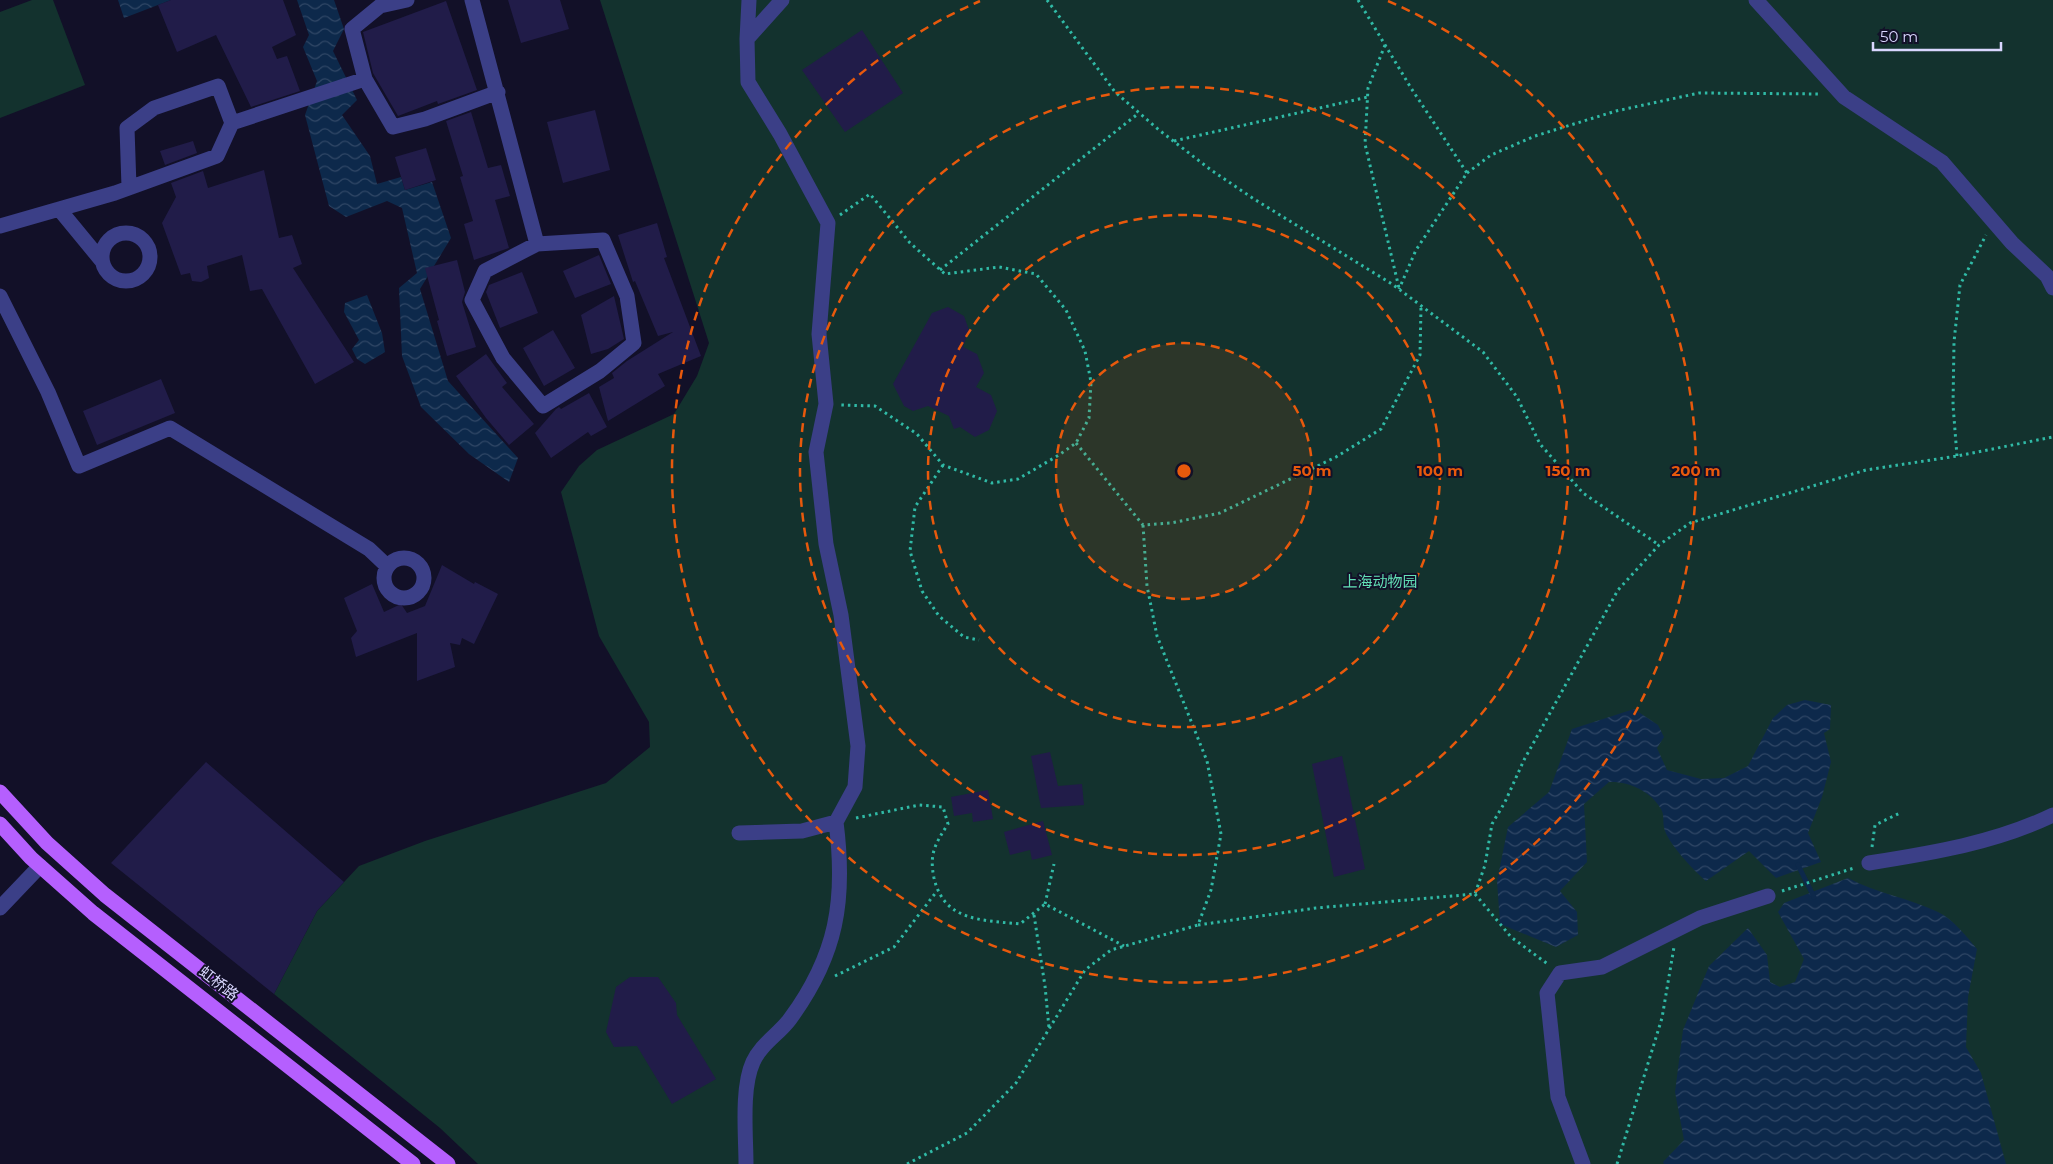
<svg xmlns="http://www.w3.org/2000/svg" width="2053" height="1164" viewBox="0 0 2053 1164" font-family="Montserrat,'Noto Sans SC',sans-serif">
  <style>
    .park { fill: #13322e }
    .water { fill: url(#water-waves) }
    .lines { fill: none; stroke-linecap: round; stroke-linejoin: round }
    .stream { stroke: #0d294b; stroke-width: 5 }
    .building { fill: #211c49 }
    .path { stroke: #30baa6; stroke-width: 3; stroke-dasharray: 2.5 4; stroke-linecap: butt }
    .minor { stroke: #3b3f87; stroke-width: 15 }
    .major { stroke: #b55ffe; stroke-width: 15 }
    .ring { fill: none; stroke: #e8590c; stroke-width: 2.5; stroke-dasharray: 9 6 }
    .labels { text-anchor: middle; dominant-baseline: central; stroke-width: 4; stroke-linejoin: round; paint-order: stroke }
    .park-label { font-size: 15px; fill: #62e0b6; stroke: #121028 }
    .street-label { font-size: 15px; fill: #d9d7ff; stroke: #121028 }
    .centre { fill: #e8590c; stroke: #121028; stroke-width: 2.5 }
    .ring-label { font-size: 15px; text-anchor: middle; font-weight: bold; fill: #e8590c; stroke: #121028; stroke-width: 4; stroke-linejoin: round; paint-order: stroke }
  </style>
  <defs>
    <pattern id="water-waves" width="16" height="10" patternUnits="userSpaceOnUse" patternTransform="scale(1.25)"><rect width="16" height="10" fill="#0d294b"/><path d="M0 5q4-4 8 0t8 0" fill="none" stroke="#304766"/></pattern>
  </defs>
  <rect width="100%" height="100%" fill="#121028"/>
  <path class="park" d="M32,0H53L85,85L0,118V12Z
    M600,0H2053V1164H478L440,1128L274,994L317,911L359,866L425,841L606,783L650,747L649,722L599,636L561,492L579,466L597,450L674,414L697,376L709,343Z"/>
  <path class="water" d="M118,0H171L124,18Z
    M297,0H334L344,29L333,51L357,100L342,115L370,156L377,184L401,177L405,190L432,182L451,238L420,289L448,381L518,458L509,482L469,454L421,407L402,356L399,288L417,273L402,208L387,201L346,217L329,206L305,115L317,81L303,47L309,35Z
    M367,295L382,333L385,352L365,364L357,359L352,349L359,340L344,312L345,303Z
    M1805,700L1831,705L1830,729L1824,733L1831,762L1822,797L1808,833L1821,862L1776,878L1749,851L1706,881C1694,871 1670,845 1665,831C1662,824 1665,815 1661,809C1651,791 1628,781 1609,782L1584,804L1587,862L1560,891L1577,912L1578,935L1556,947L1500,924L1497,881L1508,827L1549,792L1572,729L1634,709L1658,725L1664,737L1657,748L1667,770L1701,779L1724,778L1748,766L1773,718L1787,705Z
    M1848,878C1876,893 1909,898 1938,912C1954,920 1966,936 1977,949L1968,997L1966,1047L1981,1073L2006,1164H1664L1663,1162L1684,1140L1675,1092L1683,1030L1709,966L1748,928L1767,955L1770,982L1780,987L1795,982L1804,959L1778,912L1784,903Z"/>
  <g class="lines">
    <path class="stream" d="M1798,865L1814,897"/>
  </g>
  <path class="building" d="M171,0H283L296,35L272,47L277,59L287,56L300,91L251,107L216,35L177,52L158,5Z
    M508,0H560L569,29L521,43Z
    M446,1L477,90L438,104L437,101L398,116L373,73L363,32Z
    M862,30L903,93L845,132L802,70Z
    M595,110L610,170L563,183L547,122Z
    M471,112L488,168L501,165L510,196L495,200L509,248L474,260L464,224L473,221L460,177L463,176L446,121Z
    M193,141L197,153L165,165L160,151Z
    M426,148L436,180L405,190L395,157Z
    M264,170L279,238L292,235L302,264L293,268L354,362L315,384L262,289L250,291L242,255L207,266L209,278L201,282L192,281L190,273L181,275L162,223L176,197L171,183L203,171L208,188Z
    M657,223L667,257L664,258L701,356L658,374L665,386L608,421L599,387L614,378L612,373L627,361L673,332L658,336L635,281L633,282L618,235Z
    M599,255L611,284L575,298L563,271Z
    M457,260L465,292L462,302L476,347L447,356L437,321L439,320L425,268Z
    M522,272L538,313L500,328L486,292L489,285Z
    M614,296L624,339L608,349L591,354L581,315Z
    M948,307L964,316L969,330L963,347L977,354L984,373L976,387L991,395L997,411L989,430L975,437L960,427L954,429L949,416L928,406L913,411L904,406L893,384L932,313Z
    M553,330L575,368L544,386L523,348Z
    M486,354L507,383L502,387L534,424L509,445L486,418L456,376Z
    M161,379L175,413L97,445L83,411Z
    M589,393L607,427L591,436L588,432L551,458L535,433L556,409L559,407L561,409Z
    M442,565L474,584L475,582L498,594L474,644L462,638L460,645L450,643L455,667L417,681V633L356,657L351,638L357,631L344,598L372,584L384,612L401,604L407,613L425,606Z
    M1050,752L1058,786L1082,784L1084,805L1041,808L1031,756Z
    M1342,756L1365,869L1334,877L1312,764Z
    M206,762L344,882L317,911L274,994L111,863Z
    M988,790L993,819L973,822L972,813L954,816L951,797Z
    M1043,821L1052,855L1032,860L1030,850L1010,855L1004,832Z
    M630,977H658L676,1003L677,1015L716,1079L672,1104L637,1046L614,1047L606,1032L616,987Z"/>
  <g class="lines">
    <path class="path" d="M1047,0L1115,92L1159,130L1211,170L1254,199L1392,284L1483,352L1517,397L1540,444L1583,493L1659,545
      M1358,0L1411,88L1467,173L1416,250L1399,289
      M1385,45L1368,88L1365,144L1399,288
      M1174,141L1368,97
      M1467,173L1491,155L1535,136L1616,111L1699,93L1821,94
      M840,215L870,194L910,243L945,274L999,267L1036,274L1066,310L1085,351L1091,382L1089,418L1076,443L1059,455L1018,479L992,483L943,465L917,434L875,406L841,405
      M940,270L1139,113
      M1076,443L1143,525L1171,523L1220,513L1336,457L1381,429L1420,355L1421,307
      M1957,456L1953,405L1954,342L1960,285L1986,235
      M943,465L915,507L910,551L922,591L939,616L964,637L979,640
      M856,818L919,805L943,807L948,824C935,844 929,854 934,878C944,922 983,920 1020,924L1045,904L1124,946
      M1872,847L1875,825L1900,813
      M1782,891L1854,868
      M1475,894L1511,937L1549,965
      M1045,904L1054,864
      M1034,915L1045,986L1049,1028
      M1198,925L1316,908L1475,894L1485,865L1492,824L1505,802L1524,760L1618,590L1659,545L1690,523L1866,470L1957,456L2053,437
      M835,976L894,947L937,891
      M907,1164L967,1133L1016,1083L1085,970L1111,950L1198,925L1211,890L1221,834L1207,761L1157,636L1147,586L1143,525
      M1617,1164L1662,1018L1674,947"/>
    <path class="minor" d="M407,0L380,6L352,29L365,79L393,127L425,119L498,92
      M472,0L537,244
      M1756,0L1844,97L1942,162L2012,243L2047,276L2053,288
      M747,39L749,0
      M129,187L127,128L154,108L218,86L232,123
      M59,209L101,260
      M0,226L115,193L217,156L232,123L365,79
      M102 257a24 24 0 1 1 48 0a24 24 0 1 1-48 0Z
      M603,240L627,296L634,343L600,371L543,406L503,358L472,300L485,271L537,244Z
      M0,296L48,392L79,466L170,428L369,549L387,566
      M384 578a20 20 0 1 1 40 0a20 20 0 1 1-40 0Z
      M739,833L802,831L836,822L855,787L858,746L841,615L826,544L816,452L826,404L819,334L828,223L780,134L748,82L747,39L782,0
      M1869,863C1932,853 1995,843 2053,815
      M0,908L40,866
      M746,1164C746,1136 741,1088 753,1062C761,1044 779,1034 790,1019C837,955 846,900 836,822
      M1583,1164L1558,1097L1547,993L1560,973L1602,967L1700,918L1768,896"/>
    <path class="major" d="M0,792L47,843L105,895L448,1164
      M0,824L31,858L93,913L413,1164"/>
  </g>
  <circle cx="1184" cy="471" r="128" fill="#e8590c" fill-opacity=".12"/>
  <g class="ring">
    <circle cx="1184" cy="471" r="128"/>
    <circle cx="1184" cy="471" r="256"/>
    <circle cx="1184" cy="471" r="384"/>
    <path d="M1388 1A512 512 0 1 1 980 1"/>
  </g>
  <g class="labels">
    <g class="park-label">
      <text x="1380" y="581">上海动物园</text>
    </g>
    <g class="street-label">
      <text transform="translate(219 983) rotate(38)">虹桥路</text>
    </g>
  </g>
  <circle cx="1184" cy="471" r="8" class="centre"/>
  <g class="ring-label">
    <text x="1312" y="476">50 m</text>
    <text x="1440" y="476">100 m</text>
    <text x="1568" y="476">150 m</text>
    <text x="1696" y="476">200 m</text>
  </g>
  <path d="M1873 42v8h128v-8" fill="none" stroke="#d9d7ff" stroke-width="2.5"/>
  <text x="1880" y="42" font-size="15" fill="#d9d7ff" stroke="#121028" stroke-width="4" paint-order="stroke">50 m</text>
</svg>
